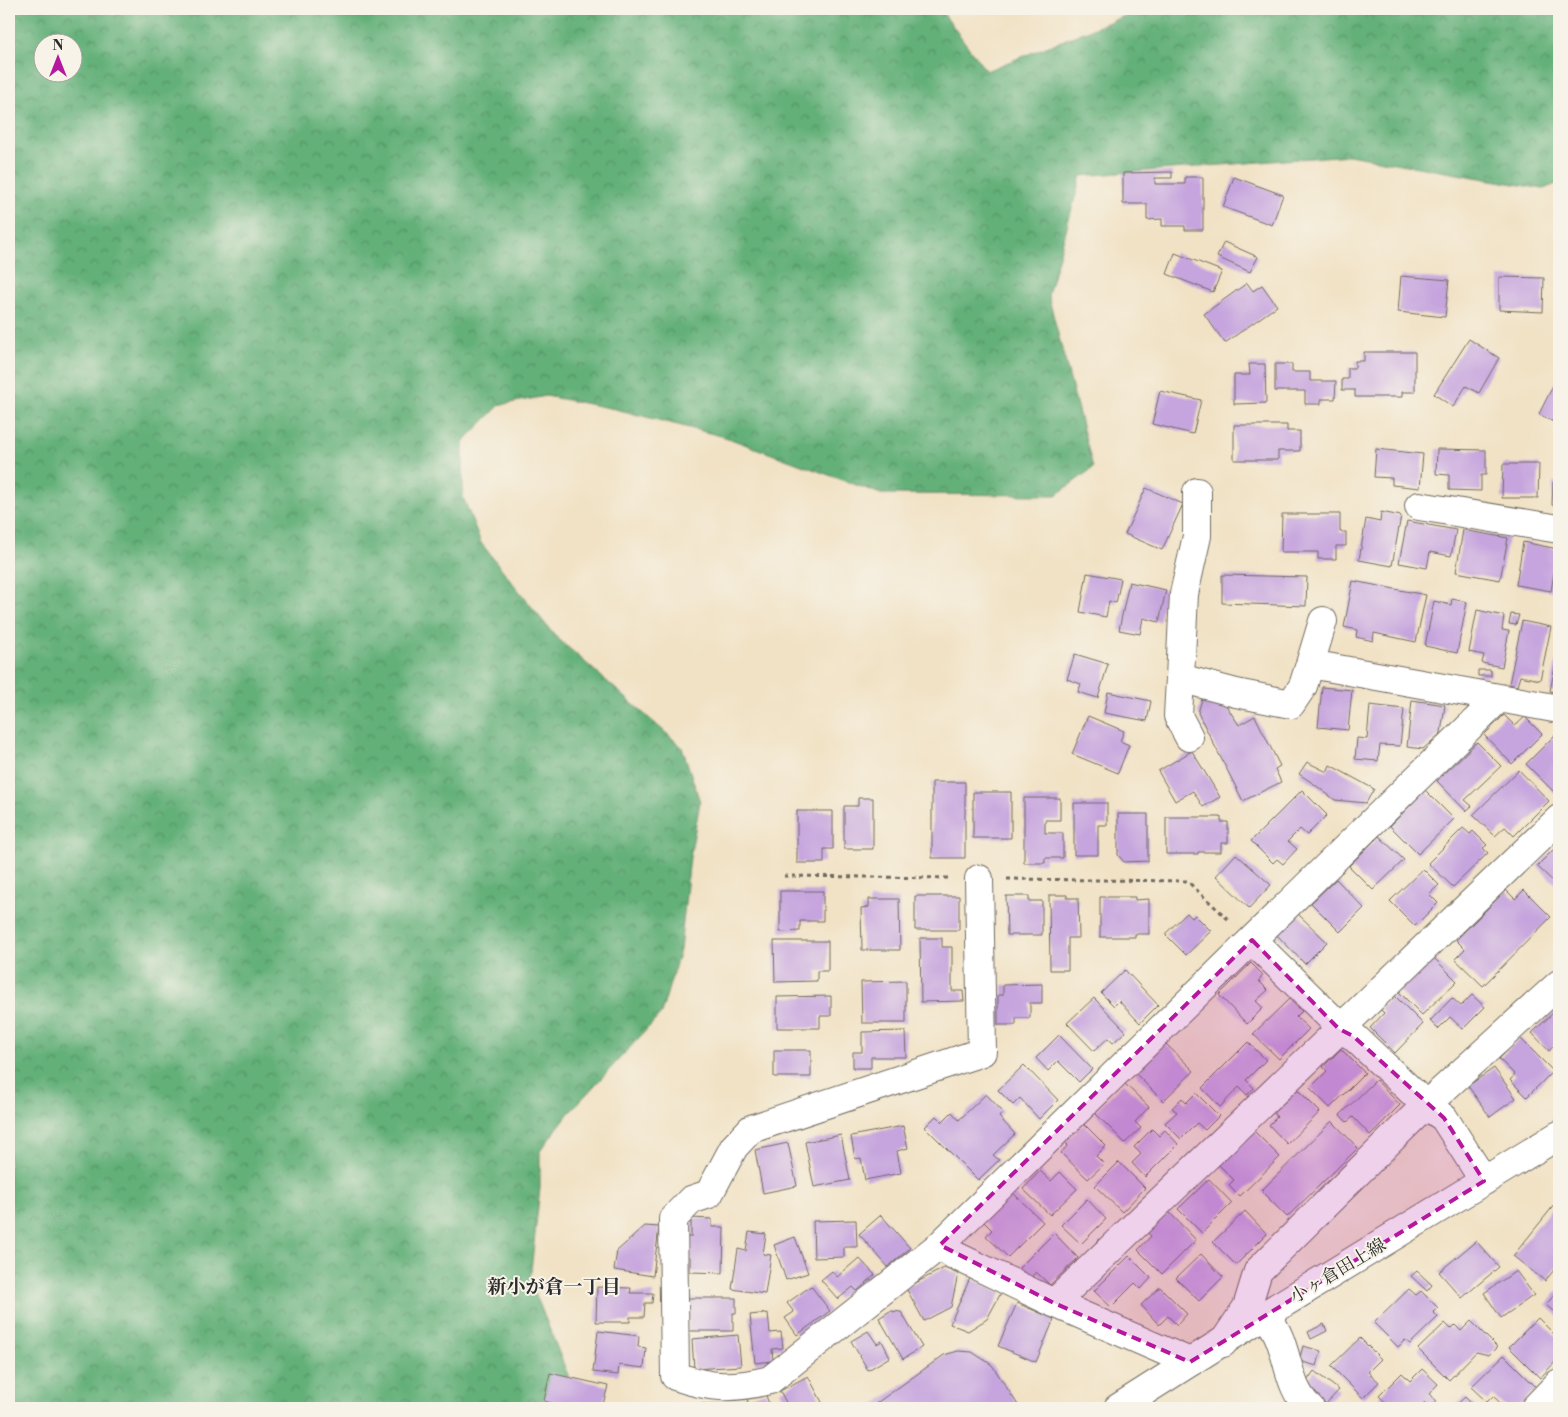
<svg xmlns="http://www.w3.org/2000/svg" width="1568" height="1417" viewBox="0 0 1568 1417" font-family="'Libre Bodoni','Noto Serif JP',serif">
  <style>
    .forest { fill: url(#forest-crowns); stroke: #476e52; fill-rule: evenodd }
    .building { fill: #c6a4de }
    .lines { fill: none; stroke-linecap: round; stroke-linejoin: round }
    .minor-casing { stroke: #706b61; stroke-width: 30 }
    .major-casing { stroke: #706b61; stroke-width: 30 }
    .path { stroke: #706b61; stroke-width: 3; stroke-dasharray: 4 4; stroke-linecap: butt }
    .minor { stroke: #fff; stroke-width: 28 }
    .major { stroke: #fff; stroke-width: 28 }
    .marked { fill: #b5179e; fill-opacity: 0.2; stroke: #b5179e; stroke-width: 4; stroke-dasharray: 10 6; stroke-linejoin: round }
    .labels { text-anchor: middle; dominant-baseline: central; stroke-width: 4; stroke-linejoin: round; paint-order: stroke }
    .street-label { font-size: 18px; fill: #2b2b2b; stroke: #f7f3e8 }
    .neighbourhood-label { font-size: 19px; font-weight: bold; fill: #2b2b2b; stroke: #f7f3e8 }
  </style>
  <defs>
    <pattern id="forest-crowns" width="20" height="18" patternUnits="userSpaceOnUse" patternTransform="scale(1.25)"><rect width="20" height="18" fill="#63b079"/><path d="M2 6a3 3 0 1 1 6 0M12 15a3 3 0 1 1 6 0" fill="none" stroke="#528f63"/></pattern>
  </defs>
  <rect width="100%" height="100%" fill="#f7f3e8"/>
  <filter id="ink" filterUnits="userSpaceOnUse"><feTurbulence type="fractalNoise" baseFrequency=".02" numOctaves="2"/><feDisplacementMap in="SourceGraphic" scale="10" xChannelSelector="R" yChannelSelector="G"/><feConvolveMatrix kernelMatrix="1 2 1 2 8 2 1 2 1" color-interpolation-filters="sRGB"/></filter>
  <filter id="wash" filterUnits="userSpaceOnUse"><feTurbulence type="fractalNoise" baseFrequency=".0096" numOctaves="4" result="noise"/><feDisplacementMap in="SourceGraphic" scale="20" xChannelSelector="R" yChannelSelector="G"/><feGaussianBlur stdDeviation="1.12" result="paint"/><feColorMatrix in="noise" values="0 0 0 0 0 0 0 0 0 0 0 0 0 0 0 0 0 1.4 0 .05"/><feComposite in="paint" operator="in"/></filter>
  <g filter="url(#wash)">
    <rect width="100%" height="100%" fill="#f1e2c5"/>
    <path class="forest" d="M9,9H940L986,71L1142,9H1559V183L1543,189L1349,155L1081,176L1048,295L1093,468L1056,495L881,494L725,437L615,409L546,396L500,405L463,442V497L481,543L554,635L682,747L700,802L690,857L680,950L661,1014L568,1114L540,1151V1188L530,1280L581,1408H9ZM42,42H72V72H42Z"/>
    <g id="blocks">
      <path class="building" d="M1172,172V178H1155V184H1185V177H1203V230H1185V226H1162V219L1147,220V204H1123V173Z
        M1234,177L1283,195L1272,225L1223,207Z
        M1224,242L1258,257L1250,272L1217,257Z
        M1175,253L1222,271L1213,292L1167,274Z
        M1401,276L1449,280L1445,317L1398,312Z
        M1499,277L1544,278L1543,312L1499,310Z
        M1247,283L1253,291L1262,285L1277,306L1225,343L1204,314Z
        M1469,339L1499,358L1479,393L1466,386L1453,407L1434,394Z
        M1364,352H1415V392H1402V397H1355V390H1342V379H1348V368H1355V361H1364Z
        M1249,364H1265L1266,403L1234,404V375H1250Z
        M1275,364H1292V372H1310V381H1336L1335,399H1321V404H1305V391H1275Z
        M1559,374V425L1539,414Z
        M1160,391L1201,400L1193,434L1152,424Z
        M1234,425H1287V431H1300V451H1278V460H1234Z
        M1376,449L1423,454L1420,488L1392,485V478L1374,477Z
        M1437,449L1486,450V475H1481V491L1449,490V475L1436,474Z
        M1503,464H1539L1538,498H1502Z
        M1553,482H1559V506L1552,505Z
        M1146,488L1183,504L1162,550L1125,534Z
        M1381,512L1401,516L1392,566L1359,560L1366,519L1380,522Z
        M1282,514H1340V532H1346V546H1336V559H1318V552H1281Z
        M1407,521L1456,530L1451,556L1430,552L1427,568L1399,563Z
        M1463,530L1508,538L1500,580L1456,572Z
        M1523,542L1558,549L1551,591L1516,585Z
        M1087,573L1121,579L1116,603L1109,601L1106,617L1080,612Z
        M1222,575L1307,577L1306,606L1222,603Z
        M1353,581L1426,595L1416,642L1374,633L1373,641L1356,637L1357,630L1344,627Z
        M1129,582L1166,590L1159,622L1143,618L1140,634L1119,630Z
        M1452,599L1467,602L1457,653L1425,646L1434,601L1451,605Z
        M1477,610L1504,616L1502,630L1509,631L1502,667L1482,663L1484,655L1469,652Z
        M1511,614L1519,615L1516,625L1509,624Z
        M1522,621L1551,627L1540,680L1520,676L1517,686L1509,684Z
        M1558,652H1559V693L1550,691Z
        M1075,654L1108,664L1098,698L1078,692L1081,684L1067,679Z
        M1478,670H1491V676H1478Z
        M1322,687L1352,690L1348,730L1318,727Z
        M1108,692L1151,701L1147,721L1104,713Z
        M1202,699L1223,701L1239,725L1255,716L1280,766L1275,769L1281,782L1243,801L1198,713Z
        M1412,700L1445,705L1441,733L1423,749L1407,747Z
        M1370,705L1404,709L1400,746L1380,745L1378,761L1355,759L1357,738L1367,739Z
        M1504,715L1515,726L1525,717L1542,734L1512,764L1484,735Z
        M1088,716L1124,731L1120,741L1129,745L1118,773L1072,754Z
        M1555,735L1559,739V797L1526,764Z
        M1477,742L1501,766L1465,800L1472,806L1466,811L1437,781Z
        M1192,751L1220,797L1203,807L1193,791L1175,801L1158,771Z
        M1307,762L1327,772L1330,765L1374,789L1366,803L1335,800L1314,784L1299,774Z
        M1519,770L1549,801L1514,836L1505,827L1495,836L1473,815Z
        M932,782H965V858H932Z
        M1302,790L1327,815L1307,835L1300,829L1288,841L1297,849L1283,864L1277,859L1273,863L1251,841Z
        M1425,790L1454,819L1418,854L1390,826Z
        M973,792H1011V838H973Z
        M858,798H873V849H844V806H858Z
        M1024,798H1060V820H1045V833H1063V858H1045V863H1024Z
        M1074,803H1107V825H1098V855H1074Z
        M797,811H833V849H824V863H797Z
        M1118,814H1148V861L1124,862L1118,855Z
        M1166,817H1221V822H1228V843H1221V852H1198V854H1166Z
        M1463,828L1470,834L1473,831L1487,845L1483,848L1488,853L1453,887L1428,863Z
        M1379,836L1404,860L1373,890L1349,866Z
        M1559,844V887L1537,866Z
        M1236,854L1271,885L1249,908L1216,876Z
        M1423,869L1439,885L1429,894L1438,903L1415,926L1390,901Z
        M1336,879L1364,908L1340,932L1311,903Z
        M1506,890L1515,899L1524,890L1551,917L1483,986L1455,959L1465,949L1456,940Z
        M780,891H823V921H800V931L780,932Z
        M1049,895H1067V898H1078L1079,938H1068V970H1050Z
        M915,896H959V930H915Z
        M1006,896H1029V901H1042V935H1007Z
        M1100,897H1135V900L1149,899V934H1135V937H1100Z
        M869,899H899L900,950H862L861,908L869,907Z
        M1187,913L1192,918L1195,915L1211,931L1186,955L1165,934Z
        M1297,913L1327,942L1305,964L1276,934Z
        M920,938H942V947H952V991H963L964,1001L921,1002Z
        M774,941H828V971H817V981L775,982Z
        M1432,956L1457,981L1422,1015L1398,991Z
        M1251,963L1263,975L1259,981L1268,990L1256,1001L1263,1008L1247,1024L1219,995Z
        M1125,970L1158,1005L1140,1023L1119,1001L1114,1006L1101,993Z
        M906,981V1023H862L861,982Z
        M1042,984V1003H1030V1018H1016V1025H998V995H1003V985Z
        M1394,995L1423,1024L1395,1053L1370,1028L1384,1013L1380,1009Z
        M1472,995L1485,1007L1463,1029L1450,1017L1438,1029L1430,1021L1452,998L1461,1006Z
        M831,996V1016H820V1028H777V997Z
        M1094,998L1126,1031L1113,1043L1108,1038L1094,1051L1067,1023Z
        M1289,999L1302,1011L1296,1017L1309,1029L1279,1059L1253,1034Z
        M1557,1009L1559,1012V1040L1549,1051L1532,1033Z
        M905,1031L906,1057H871V1068H853V1052H862V1032Z
        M1059,1035L1092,1069L1079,1082L1058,1061L1048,1071L1036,1058Z
        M1520,1038L1553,1071L1527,1097L1510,1080L1515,1075L1499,1059Z
        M1248,1042L1266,1060L1246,1080L1254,1088L1247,1095L1239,1087L1220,1107L1202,1088Z
        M1165,1043L1194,1071L1163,1101L1135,1073Z
        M1341,1049L1365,1073L1330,1108L1310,1088L1327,1071L1323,1067Z
        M774,1050H811V1077H774Z
        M1024,1065L1058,1100L1039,1119L1020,1098L1013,1105L998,1090Z
        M1494,1068L1516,1098L1490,1117L1468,1086Z
        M1376,1080L1400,1105L1370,1135L1353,1117L1347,1122L1340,1115Z
        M1124,1083L1149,1107L1135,1122L1141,1128L1125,1143L1094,1112Z
        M1297,1089L1320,1112L1287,1144L1269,1125L1277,1117L1273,1112Z
        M1196,1093L1219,1116L1205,1130L1197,1123L1181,1139L1165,1123L1177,1112L1172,1108L1182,1098L1186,1103Z
        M986,1094L1003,1112L999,1117L1015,1134L993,1155L999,1160L978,1180L925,1127L936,1116L942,1122L952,1112L959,1120Z
        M1332,1121L1358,1148L1287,1217L1261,1191Z
        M1084,1124L1106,1146L1096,1156L1104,1164L1088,1179L1061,1153L1068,1145L1065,1142Z
        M903,1126L908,1148L897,1151L901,1173L865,1180L861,1158L855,1159L851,1136Z
        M1152,1129L1159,1136L1165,1130L1178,1144L1145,1177L1132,1163L1141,1154L1134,1147Z
        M1253,1130L1280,1157L1240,1196L1229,1185L1234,1180L1218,1164Z
        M841,1135L850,1180L814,1187L805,1142Z
        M788,1143L797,1186L763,1193L755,1150Z
        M1119,1162L1145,1188L1122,1212L1095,1186Z
        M1040,1171L1051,1181L1060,1172L1077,1189L1050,1215L1023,1189Z
        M1209,1179L1232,1203L1202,1233L1178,1209Z
        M1012,1192L1043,1222L1008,1257L986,1236L992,1230L983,1221Z
        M1087,1199L1106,1219L1081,1244L1061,1225Z
        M1559,1199V1264L1545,1281L1513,1256Z
        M1245,1211L1267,1234L1236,1265L1213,1242Z
        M1169,1212L1196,1240L1162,1274L1138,1250L1151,1236L1148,1233Z
        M881,1215L910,1248L888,1267L859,1234Z
        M691,1218L712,1219V1227H724L723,1273L690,1272V1257H685V1237H691Z
        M856,1220L857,1247H844V1257L814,1258L813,1221Z
        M645,1226L659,1227L653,1276L614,1270L617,1251Z
        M749,1232L766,1234L763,1254L771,1255L765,1294L732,1289L738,1249L746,1251Z
        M1054,1233L1078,1258L1050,1285L1036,1272L1030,1278L1019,1268Z
        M795,1237L808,1273L786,1280L774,1245Z
        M1476,1241L1499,1267L1462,1298L1439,1272Z
        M1201,1254L1223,1277L1199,1301L1176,1278Z
        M1129,1256L1151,1278L1141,1289L1135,1283L1111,1307L1094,1291Z
        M859,1258L875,1275L857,1291L853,1287L838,1299L821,1280L832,1271L837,1277Z
        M944,1268L958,1274L951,1307L924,1321L906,1288Z
        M1417,1271L1432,1285L1427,1291L1411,1276Z
        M1516,1271L1534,1295L1501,1318L1484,1293Z
        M970,1278L1001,1293L987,1319L968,1331L950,1324Z
        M811,1286L830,1311L797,1335L785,1318L794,1312L787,1303Z
        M597,1287L631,1288L630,1293H653L652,1303H645L644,1317H630V1322H596Z
        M1160,1287L1187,1314L1177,1325L1168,1316L1159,1325L1141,1305Z
        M1409,1289L1416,1295L1421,1291L1438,1308L1433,1312L1438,1317L1410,1344L1405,1340L1398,1347L1374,1323Z
        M1559,1289V1316L1546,1305Z
        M688,1298H736V1313H733V1331H688Z
        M1017,1303L1054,1319L1036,1362L998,1346Z
        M890,1311L901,1312L922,1347L903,1359L879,1318Z
        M768,1313L770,1333L781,1332L783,1348L772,1349L773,1361L755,1363L750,1315Z
        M1538,1318L1559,1339V1358L1540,1378L1509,1347Z
        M1471,1321L1497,1347L1489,1355L1476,1352L1449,1380L1418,1349L1445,1323L1451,1329L1455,1325L1461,1331Z
        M1324,1324L1327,1331L1311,1339L1308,1332Z
        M598,1331L639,1336L638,1347L646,1348L644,1368L619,1365L618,1375L593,1372Z
        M868,1331L877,1344L882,1341L890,1357L868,1370L851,1341Z
        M738,1335L741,1366L694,1369L692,1339Z
        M1360,1338L1381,1359L1368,1372L1379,1382L1363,1398L1331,1366Z
        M1303,1346L1321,1351L1317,1366L1299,1361Z
        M958,1351L972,1352L992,1365L1020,1408H872L871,1407L944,1355Z
        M1504,1355L1537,1388L1517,1408H1506L1493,1396L1487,1402L1471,1387Z
        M1422,1369L1438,1384L1429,1394L1437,1401L1431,1408L1425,1403L1420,1408H1392L1379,1396L1402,1373L1410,1381Z
        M1314,1371L1339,1390L1326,1404L1318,1397L1307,1381Z
        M550,1373L608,1386L602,1408H557L558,1405L544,1401Z
        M808,1376L824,1406L819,1408H789L780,1391Z
        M765,1392L770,1408H733L748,1402L747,1398Z
        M1465,1397L1476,1408H1453Z
        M701,1404H723L724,1408H695V1405L701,1406Z"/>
    </g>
  </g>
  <g filter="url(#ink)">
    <use href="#blocks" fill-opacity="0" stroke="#706b61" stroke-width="1"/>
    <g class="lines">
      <defs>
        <path id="minor" d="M1197,492V536L1184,594L1180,678L1236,693L1291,704L1303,686L1310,664L1499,698
          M1419,506L1559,529
          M1310,664L1323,621
          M1180,678L1178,716L1189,737
          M979,879L982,1052L751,1129L734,1147L709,1194L691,1200L673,1219L675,1376C713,1389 732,1389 770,1380L940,1245L1499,698L1559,709
          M1252,940L1330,1017L1339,1029L1353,1036L1426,1105L1444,1118L1484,1181
          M940,1245L954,1255L1054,1303L1190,1362
          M1054,1303L1559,819
          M1266,1314C1270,1321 1275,1328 1278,1335C1289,1359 1289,1390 1310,1408
          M1223,1343L1247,1307L1258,1271L1426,1105L1559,984
          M1535,1408L1559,1383"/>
        <path id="major" d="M1118,1408L1266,1314L1559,1135"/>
      </defs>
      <use href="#minor" class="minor-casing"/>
      <use href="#major" class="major-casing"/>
      <path class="path" d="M784,876L951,878
        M1007,879L1187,881L1230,921"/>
      <use href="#minor" class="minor"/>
      <use href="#major" class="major"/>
    </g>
  </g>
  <path class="marked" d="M1252,940L1339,1029L1353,1036L1444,1118L1484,1181L1190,1362L1054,1303L940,1245Z"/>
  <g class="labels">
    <g class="street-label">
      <text transform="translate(1338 1271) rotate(-31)">小ヶ倉田上線</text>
    </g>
    <g class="neighbourhood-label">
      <text x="554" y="1287">新小が倉一丁目</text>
    </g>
  </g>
  <rect width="1568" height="1417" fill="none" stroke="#f7f3e8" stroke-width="30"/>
  <g transform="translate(58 58)"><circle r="24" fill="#f7f3e8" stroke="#a5a39c"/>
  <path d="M0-4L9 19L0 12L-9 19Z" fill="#b5179e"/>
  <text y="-8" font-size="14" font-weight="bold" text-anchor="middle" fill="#2b2b2b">N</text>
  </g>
</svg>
